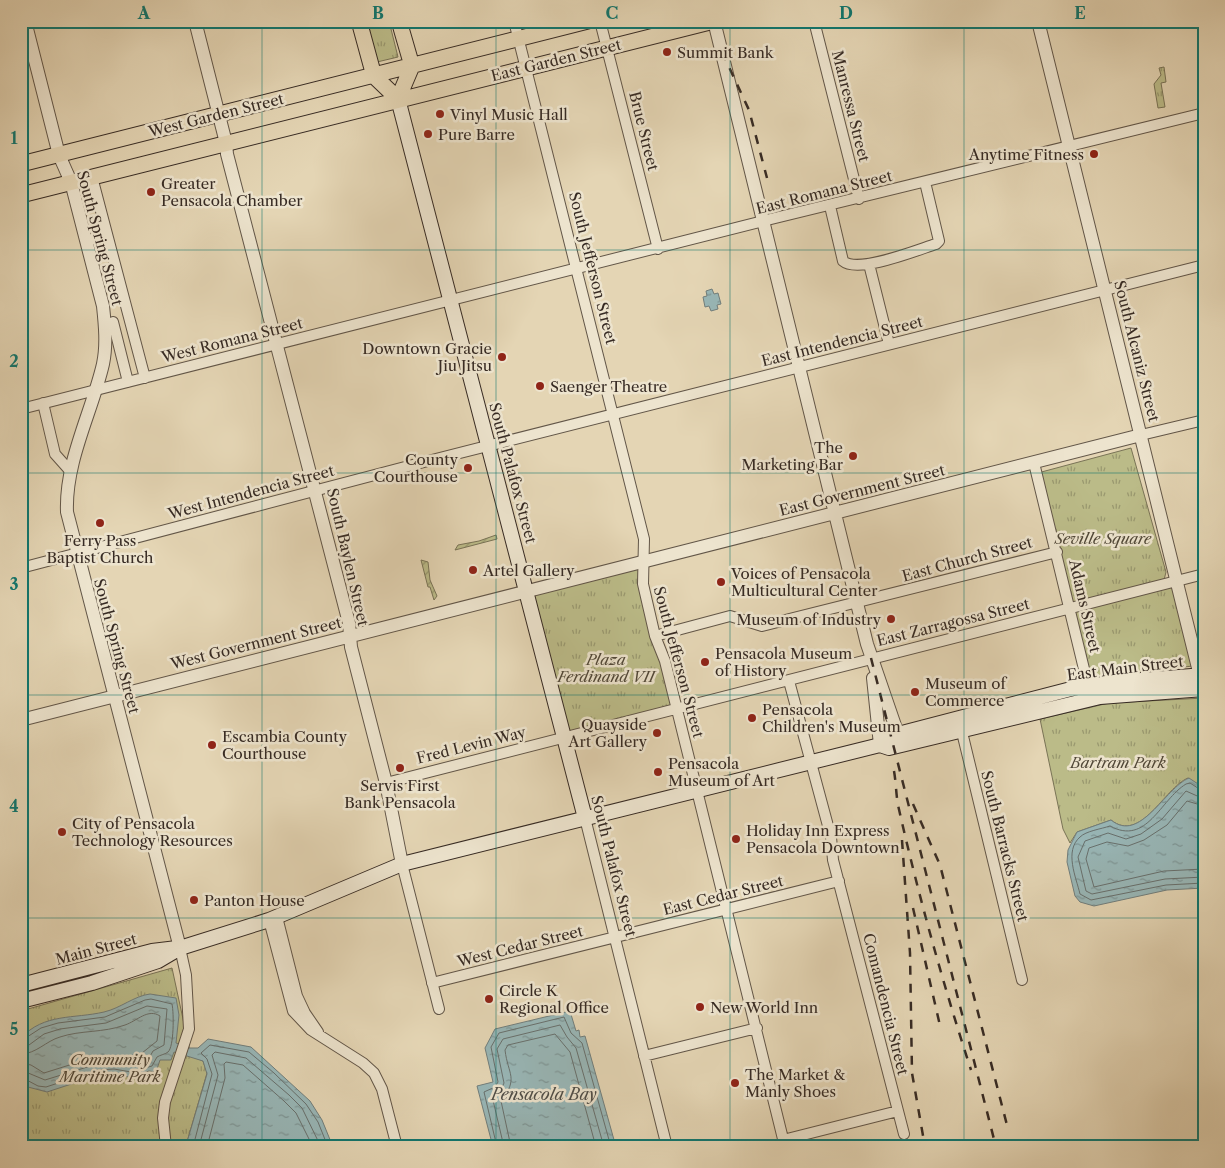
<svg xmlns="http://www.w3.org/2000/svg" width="1225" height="1168" viewBox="0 0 1225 1168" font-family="'Libre Caslon Text',serif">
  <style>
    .grass { fill: url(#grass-tufts); stroke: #797356 }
    .garden { fill: url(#garden-furrows); stroke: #797356 }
    .water { fill: url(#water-ripples); stroke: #717e7c }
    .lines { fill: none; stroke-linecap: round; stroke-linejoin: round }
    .shore { stroke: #68706d; stroke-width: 1 }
    .minor-casing { stroke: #625648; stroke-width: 12 }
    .tertiary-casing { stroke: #625648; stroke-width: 14 }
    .secondary-casing { stroke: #372b24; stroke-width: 16 }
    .primary-casing { stroke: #372b24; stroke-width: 17 }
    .minor { stroke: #ede4ce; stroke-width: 10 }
    .tertiary { stroke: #ede4ce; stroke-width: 12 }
    .secondary { stroke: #ede4ce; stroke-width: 14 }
    .primary { stroke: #e4d5b4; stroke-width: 15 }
    .rail { stroke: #372b24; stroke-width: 2.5; stroke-dasharray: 9 9; stroke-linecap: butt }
    .grid { fill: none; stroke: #0f766e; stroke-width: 1; stroke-opacity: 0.55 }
    .poi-dot { fill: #8f2418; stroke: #ede4ce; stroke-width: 2 }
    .labels { text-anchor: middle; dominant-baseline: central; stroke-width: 5; stroke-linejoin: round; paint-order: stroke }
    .poi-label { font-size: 15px; fill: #372b24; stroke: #ede4ce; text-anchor: start }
    .street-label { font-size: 15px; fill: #372b24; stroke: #ede4ce }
    .park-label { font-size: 15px; font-style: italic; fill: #514838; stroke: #ede4ce }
    .water-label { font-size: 16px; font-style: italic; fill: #4f4e48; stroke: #ede4ce }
    .neatline { fill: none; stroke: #0f766e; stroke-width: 2 }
    .grid-label { font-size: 16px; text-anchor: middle; font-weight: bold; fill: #0f766e }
  </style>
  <defs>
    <pattern id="grass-tufts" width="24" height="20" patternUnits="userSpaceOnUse" patternTransform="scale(1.25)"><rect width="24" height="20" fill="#bb8"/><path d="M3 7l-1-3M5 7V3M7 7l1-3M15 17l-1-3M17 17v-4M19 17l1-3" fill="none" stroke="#99986f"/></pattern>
    <pattern id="garden-furrows" width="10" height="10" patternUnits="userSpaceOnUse" patternTransform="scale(1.25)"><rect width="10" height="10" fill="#bb8"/><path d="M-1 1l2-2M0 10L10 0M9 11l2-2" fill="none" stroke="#99986f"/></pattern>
    <pattern id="water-ripples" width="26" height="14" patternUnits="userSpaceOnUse" patternTransform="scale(1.25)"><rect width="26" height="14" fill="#98b6b6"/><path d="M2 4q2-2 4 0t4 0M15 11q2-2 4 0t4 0" fill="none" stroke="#7d9494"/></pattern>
  </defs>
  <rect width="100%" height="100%" fill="#e4d5b4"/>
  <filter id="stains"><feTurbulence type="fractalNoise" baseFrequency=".004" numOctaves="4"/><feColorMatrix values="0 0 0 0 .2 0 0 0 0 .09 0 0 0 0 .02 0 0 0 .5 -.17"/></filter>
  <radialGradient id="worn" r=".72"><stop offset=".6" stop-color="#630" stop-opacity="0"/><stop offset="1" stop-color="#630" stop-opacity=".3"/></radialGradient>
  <path class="grass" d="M367,21H389L398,57L377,62Z
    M1164,67L1166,82L1161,83L1165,107L1158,108L1154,84L1161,75L1159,68Z
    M1131,448L1166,572L1164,580L1074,603L1065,597L1034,474Z
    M644,562L643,584L677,710L564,737L528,591Z
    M1174,586L1193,666L1088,678L1075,612Z
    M1204,698V788L1188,778C1164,788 1141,844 1111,820L1077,832L1070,843L1063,829L1040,719L1109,703Z
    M172,968L191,1056L203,1061L207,1073L187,1142L189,1147H21V1011Z"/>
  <path class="garden" d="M496,535L497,539L455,550L458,545L479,541Z
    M421,560L428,562L430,580L437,596L434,600L430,587H428Z"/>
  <path class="water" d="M712,289L714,294L718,293L721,304L717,305L718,309L711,311L709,306L705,307L703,297L707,296L706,291Z
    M1189,778L1204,788V888L1167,890L1094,906L1080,902L1075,896L1067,862L1068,850L1077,832L1111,820C1140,844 1165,788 1189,778Z
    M150,994L176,998L179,1015L176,1043L189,1048H198L208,1039L251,1047L310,1101L322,1120L333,1147H189L187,1142L207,1074L203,1061L174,1052L171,1060H160L156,1072L149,1071L131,1077L99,1075L47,1092L28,1087L21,1080V1038C44,1013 74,1019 104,1012C121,1008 134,996 150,994Z
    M570,1011L576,1031L579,1030L580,1037L585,1036L616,1147H493L477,1086L493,1082L485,1048L495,1029Z"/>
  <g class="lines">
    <path class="shore" d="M1204,792L1190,783L1186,784C1160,800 1147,846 1110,826C1101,829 1086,831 1080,837C1064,851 1076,877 1080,894L1091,900L1166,885L1204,883
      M1204,799L1186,791L1162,819L1141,834L1126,839L1108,833L1085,841L1078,857L1086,891L1092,894L1165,879L1204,877
      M1204,806L1187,801L1167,825L1144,840L1128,846L1107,842L1089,848L1086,859L1094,887L1164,871L1204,869
      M21,1041L41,1028L58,1023L105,1017L145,1000L151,999L172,1004C174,1013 174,1047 168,1052C166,1054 160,1055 157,1057L152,1066L131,1072L114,1069L98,1070L46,1087L38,1086L21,1077
      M21,1047L29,1045L44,1034L60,1029L106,1023L147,1006L167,1009L164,1045L153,1051L148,1060L139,1064L131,1066L114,1063L97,1064L45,1080L21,1070
      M21,1054C36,1054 46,1041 60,1037C81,1030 103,1033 125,1025C137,1021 148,1008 160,1016L157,1041L137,1057H95L44,1073L31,1065L21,1063
      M193,1147L212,1074L207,1059L201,1053L210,1045L249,1052L274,1073L306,1104L318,1122L328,1147
      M199,1147L218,1075L212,1055L215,1052L246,1058L289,1095L302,1108L321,1147
      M207,1147L225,1078L224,1064L226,1062L243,1065L284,1101L296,1113L313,1147
      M497,1147L484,1092L495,1087L498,1082L491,1047L499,1033L564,1017L571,1033L582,1043L611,1147
      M504,1147L492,1096L501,1090L504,1083L497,1049L503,1039L560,1025L567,1037L576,1048L604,1147
      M511,1147L501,1101C519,1078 508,1075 505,1050L508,1045L555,1034L570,1052L596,1147"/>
    <defs>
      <path id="minor" d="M514,21L644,539L643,584L655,636L665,661L785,1147
        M600,21L658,249
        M814,21L859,199
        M92,177L145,378
        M830,206L843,261C858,274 917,250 936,244L939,241L925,182
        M86,241L107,235
        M869,264L889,344
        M113,322L128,382
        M43,403L55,454L71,472
        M21,409L763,221L1204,113
        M1141,435L1204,420
        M1034,463L1084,669
        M21,568L424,462L1204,265
        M655,636L730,616L762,626L1057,552
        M789,681L831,837L833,860L904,1134
        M960,724L1022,980
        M386,783L1204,574
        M585,818L667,1147
        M402,864L439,1009
        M277,917L297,996L305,1013L318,1032
        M269,920L293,1011L311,1030L363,1063L374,1073L382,1089L397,1147
        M432,983L839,881
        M644,1056L757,1028
        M783,1140L898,1111
        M1063,1146L1064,1147
        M166,1147L163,1118L165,1102L189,1029L186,975L180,948"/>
      <path id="tertiary" d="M25,21L59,155L71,182L103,306C105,325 107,345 103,364C92,412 65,461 67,512L180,948
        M195,21L226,143L227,154L349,623L351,647L386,783L402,864
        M714,21L867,644L901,743
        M1038,21L1202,684
        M873,678L880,745
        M21,720L1141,435"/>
      <path id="secondary" d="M398,99L585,818
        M880,745L886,738L898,734L1071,689L1116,682L1204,675
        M880,745L889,748L1100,697L1204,689
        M21,985L152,951L177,948
        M21,1001L92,983L158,961L180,948L269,920L402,864L880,745"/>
      <path id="primary" d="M359,21L374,76L398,99
        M398,99L412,66L399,21
        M21,164L588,21
        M21,195L714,21"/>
    </defs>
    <use href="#minor" class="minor-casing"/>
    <use href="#tertiary" class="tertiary-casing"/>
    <use href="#secondary" class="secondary-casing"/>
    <use href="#primary" class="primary-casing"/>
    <use href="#minor" class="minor"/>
    <use href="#tertiary" class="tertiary"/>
    <use href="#secondary" class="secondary"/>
    <use href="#primary" class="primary"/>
    <path class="rail" d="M722,52L749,110L767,178
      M871,658L996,1147
      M894,771C896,782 896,794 898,805C918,894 943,984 971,1070
      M913,804L940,865L1008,1129
      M902,840L910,953L912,1073L925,1147
      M913,908L941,1030"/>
  </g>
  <path class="grid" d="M262,21V1147M496,21V1147M730,21V1147M964,21V1147M21,250H1204M21,473H1204M21,695H1204M21,918H1204"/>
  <g class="poi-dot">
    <circle cx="667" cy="52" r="5"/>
    <circle cx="440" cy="114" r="5"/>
    <circle cx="428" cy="134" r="5"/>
    <circle cx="1094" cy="154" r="5"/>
    <circle cx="151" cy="192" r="5"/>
    <circle cx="502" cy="357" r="5"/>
    <circle cx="540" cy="386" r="5"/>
    <circle cx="853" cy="456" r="5"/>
    <circle cx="468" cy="468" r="5"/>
    <circle cx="100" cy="523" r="5"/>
    <circle cx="473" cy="570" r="5"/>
    <circle cx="721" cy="582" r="5"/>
    <circle cx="891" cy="619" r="5"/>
    <circle cx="705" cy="662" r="5"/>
    <circle cx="915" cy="692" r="5"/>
    <circle cx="752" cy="718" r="5"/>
    <circle cx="657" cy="733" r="5"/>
    <circle cx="212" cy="745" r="5"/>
    <circle cx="400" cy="768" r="5"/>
    <circle cx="658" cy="772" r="5"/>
    <circle cx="62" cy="832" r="5"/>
    <circle cx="736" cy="839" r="5"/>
    <circle cx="194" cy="900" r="5"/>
    <circle cx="489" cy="999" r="5"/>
    <circle cx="700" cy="1007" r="5"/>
    <circle cx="735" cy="1083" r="5"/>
  </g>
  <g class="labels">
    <g class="poi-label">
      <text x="677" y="52">Summit Bank</text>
      <text x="450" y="114">Vinyl Music Hall</text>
      <text x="438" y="134">Pure Barre</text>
      <text x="1084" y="154" text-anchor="end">Anytime Fitness</text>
      <text x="161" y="183">Greater<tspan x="161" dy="17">Pensacola Chamber</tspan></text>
      <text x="492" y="348" text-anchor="end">Downtown Gracie<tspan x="492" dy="17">Jiu Jitsu</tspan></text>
      <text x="550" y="386">Saenger Theatre</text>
      <text x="843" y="447" text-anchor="end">The<tspan x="843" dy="17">Marketing Bar</tspan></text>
      <text x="458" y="459" text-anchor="end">County<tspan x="458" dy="17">Courthouse</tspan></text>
      <text x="100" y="540" text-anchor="middle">Ferry Pass<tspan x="100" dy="17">Baptist Church</tspan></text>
      <text x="483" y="570">Artel Gallery</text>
      <text x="731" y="573">Voices of Pensacola<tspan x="731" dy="17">Multicultural Center</tspan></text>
      <text x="881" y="619" text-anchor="end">Museum of Industry</text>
      <text x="715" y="653">Pensacola Museum<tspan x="715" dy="17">of History</tspan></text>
      <text x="925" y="683">Museum of<tspan x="925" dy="17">Commerce</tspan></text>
      <text x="762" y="709">Pensacola<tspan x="762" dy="17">Children's Museum</tspan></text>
      <text x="647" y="724" text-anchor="end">Quayside<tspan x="647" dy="17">Art Gallery</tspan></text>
      <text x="222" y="736">Escambia County<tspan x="222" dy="17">Courthouse</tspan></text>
      <text x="668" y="763">Pensacola<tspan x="668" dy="17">Museum of Art</tspan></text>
      <text x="400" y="785" text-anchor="middle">Servis First<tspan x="400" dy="17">Bank Pensacola</tspan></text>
      <text x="72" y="823">City of Pensacola<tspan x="72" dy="17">Technology Resources</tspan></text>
      <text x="746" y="830">Holiday Inn Express<tspan x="746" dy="17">Pensacola Downtown</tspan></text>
      <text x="204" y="900">Panton House</text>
      <text x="499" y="990">Circle K<tspan x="499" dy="17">Regional Office</tspan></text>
      <text x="710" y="1007">New World Inn</text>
      <text x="745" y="1074">The Market &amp;<tspan x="745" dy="17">Manly Shoes</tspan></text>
    </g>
    <g class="street-label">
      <text transform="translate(556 60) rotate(-14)">East Garden Street</text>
      <text transform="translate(851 106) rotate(76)">Manressa Street</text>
      <text transform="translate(216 115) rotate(-14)">West Garden Street</text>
      <text transform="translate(644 131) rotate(76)">Brue Street</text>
      <text transform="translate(824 192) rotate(-14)">East Romana Street</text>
      <text transform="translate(100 238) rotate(75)">South Spring Street</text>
      <text transform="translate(593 268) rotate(76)">South Jefferson Street</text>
      <text transform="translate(232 340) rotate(-14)">West Romana Street</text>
      <text transform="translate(842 341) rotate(-14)">East Intendencia Street</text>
      <text transform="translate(1137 351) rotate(76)">South Alcaniz Street</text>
      <text transform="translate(513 473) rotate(75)">South Palafox Street</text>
      <text transform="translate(862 490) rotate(-14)">East Government Street</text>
      <text transform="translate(251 492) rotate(-15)">West Intendencia Street</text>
      <text transform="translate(348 557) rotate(77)">South Baylen Street</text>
      <text transform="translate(967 559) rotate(-15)">East Church Street</text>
      <text transform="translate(1085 606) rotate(77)">Adams Street</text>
      <text transform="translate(953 622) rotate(-14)">East Zarragossa Street</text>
      <text transform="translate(256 643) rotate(-14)">West Government Street</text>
      <text transform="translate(117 646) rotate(75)">South Spring Street</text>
      <text transform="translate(679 662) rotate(75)">South Jefferson Street</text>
      <text transform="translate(1125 668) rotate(-7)">East Main Street</text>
      <text transform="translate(471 745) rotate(-14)">Fred Levin Way</text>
      <text transform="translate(1005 846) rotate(76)">South Barracks Street</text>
      <text transform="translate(614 866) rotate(76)">South Palafox Street</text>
      <text transform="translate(723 895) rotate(-14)">East Cedar Street</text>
      <text transform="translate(520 946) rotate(-14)">West Cedar Street</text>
      <text transform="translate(96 949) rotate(-15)">Main Street</text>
      <text transform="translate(886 1004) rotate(76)">Comandencia Street</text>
    </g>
    <g class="park-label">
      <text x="1103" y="538">Seville Square</text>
      <text x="606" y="659">Plaza<tspan x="606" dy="17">Ferdinand VII</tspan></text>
      <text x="1118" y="762">Bartram Park</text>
      <text x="110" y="1059">Community<tspan x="110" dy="17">Maritime Park</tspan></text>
    </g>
    <g class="water-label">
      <text x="544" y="1094">Pensacola Bay</text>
    </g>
  </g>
  <rect width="1225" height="1168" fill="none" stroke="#e4d5b4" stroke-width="55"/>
  <rect x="28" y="28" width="1170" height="1112" class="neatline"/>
  <g class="grid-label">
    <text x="144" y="19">A</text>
    <text x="378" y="19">B</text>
    <text x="612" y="19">C</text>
    <text x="846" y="19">D</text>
    <text x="1080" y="19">E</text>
    <text x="14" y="144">1</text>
    <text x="14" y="367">2</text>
    <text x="14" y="590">3</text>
    <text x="14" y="812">4</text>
    <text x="14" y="1035">5</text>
  </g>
  <rect width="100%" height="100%" filter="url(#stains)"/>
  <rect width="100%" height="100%" fill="url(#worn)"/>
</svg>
